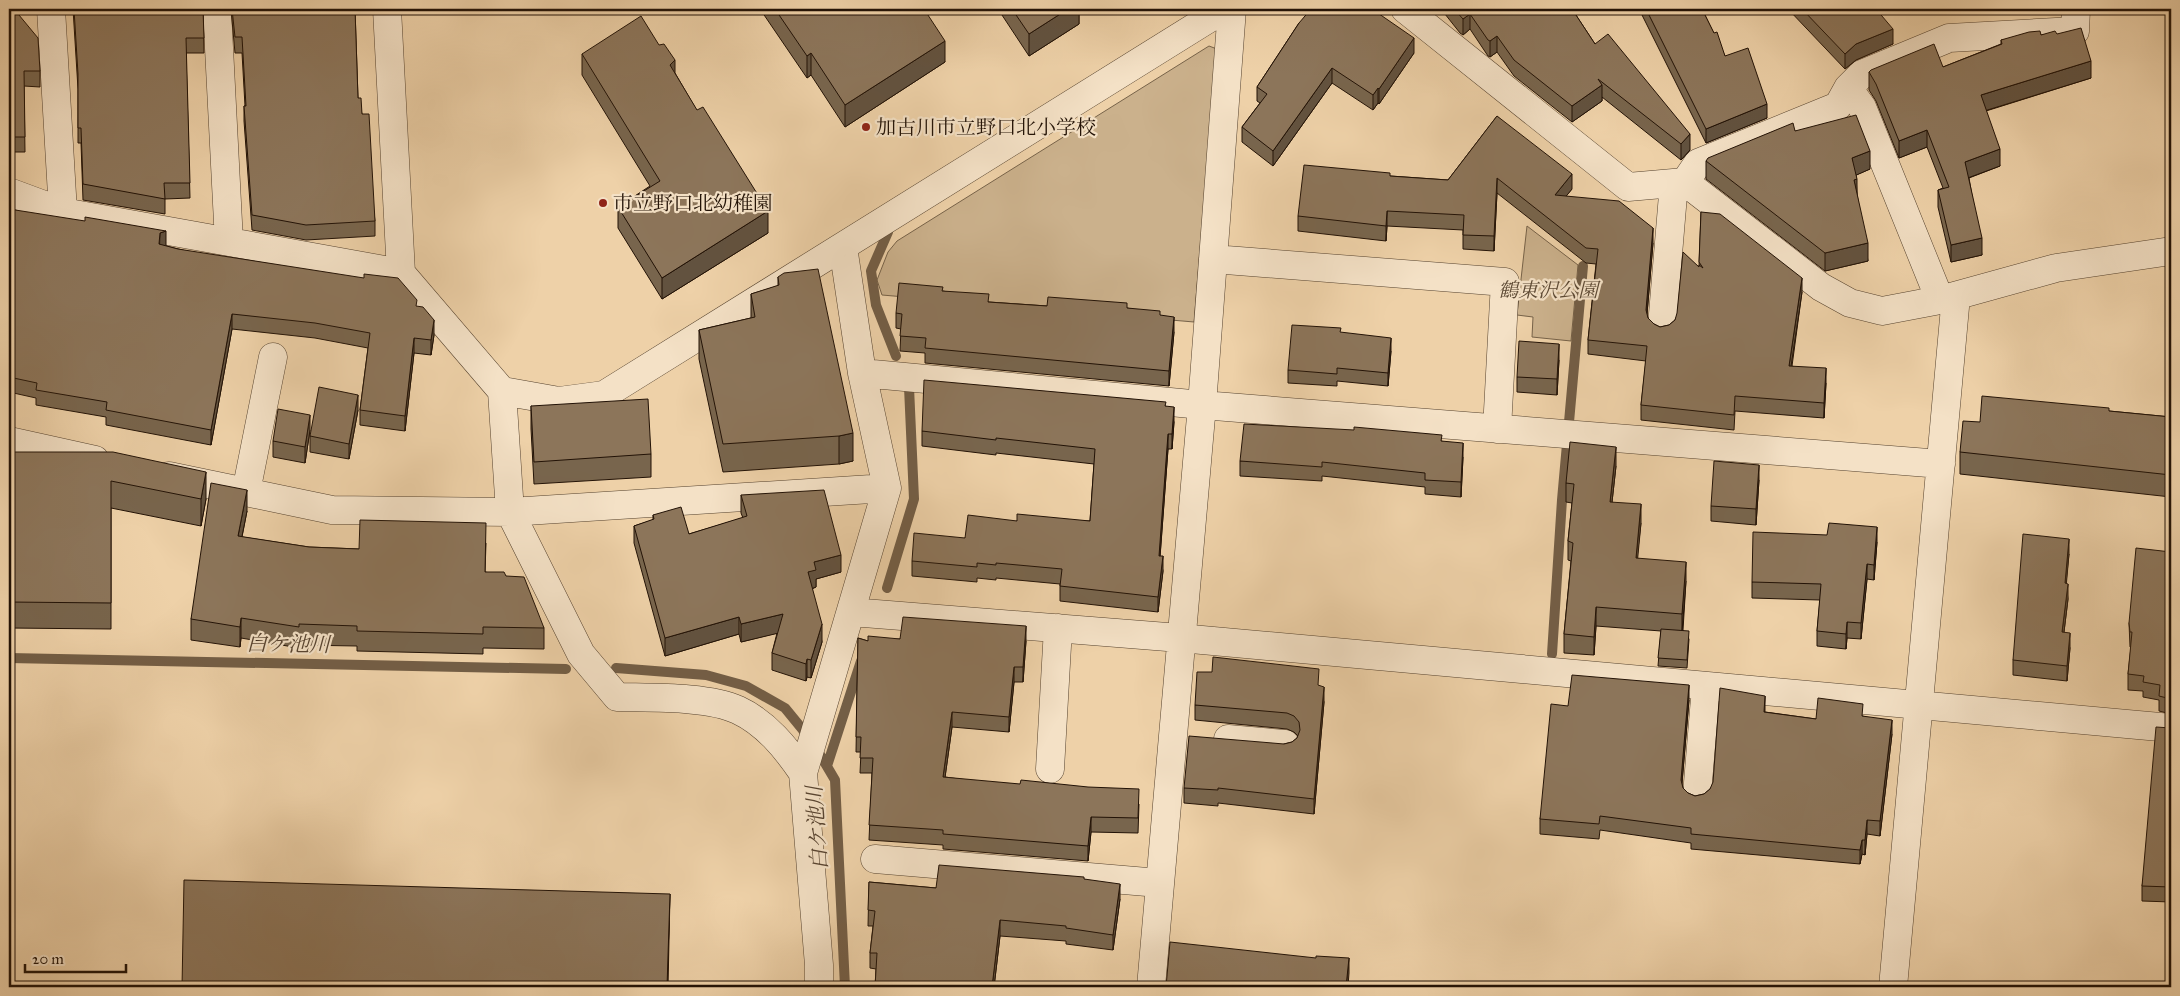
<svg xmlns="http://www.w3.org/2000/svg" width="2180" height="996" viewBox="0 0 2180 996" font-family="'IM FELL Great Primer','Noto Serif JP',serif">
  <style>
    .green { fill: #cbb18c; stroke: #766249 }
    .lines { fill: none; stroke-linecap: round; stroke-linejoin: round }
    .stream { stroke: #735e46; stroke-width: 10 }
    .minor-casing { stroke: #55422e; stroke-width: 29 }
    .minor { stroke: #f4e1c6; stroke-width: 28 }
    .wall { fill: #78654d; stroke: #221206 }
    .shaded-wall { fill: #62523f; stroke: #221206 }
    .building { fill: #8c755a; stroke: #221206 }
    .poi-dot { fill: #8f2418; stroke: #f4e1c6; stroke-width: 2 }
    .labels { text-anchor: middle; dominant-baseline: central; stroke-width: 4.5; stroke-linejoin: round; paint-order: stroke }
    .poi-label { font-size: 20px; fill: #221206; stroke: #f4e1c6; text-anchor: start }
    .park-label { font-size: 20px; font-style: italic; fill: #5d4a35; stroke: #f4e1c6 }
    .water-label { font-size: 21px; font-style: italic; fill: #584431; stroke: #f4e1c6 }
  </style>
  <rect width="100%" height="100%" fill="#eed1a8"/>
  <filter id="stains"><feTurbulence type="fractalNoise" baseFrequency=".004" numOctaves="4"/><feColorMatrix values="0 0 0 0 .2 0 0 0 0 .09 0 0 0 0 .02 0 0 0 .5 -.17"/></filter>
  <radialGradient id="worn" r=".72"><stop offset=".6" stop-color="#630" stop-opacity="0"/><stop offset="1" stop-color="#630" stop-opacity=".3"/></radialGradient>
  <path class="green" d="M1209,46L1217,49L1194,322L882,295L877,280L888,252L897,241Z
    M1527,226L1578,265L1571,341L1532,337L1533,317L1517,315Z"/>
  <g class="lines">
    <path class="stream" d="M888,232L871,271L876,305L896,356
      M887,588L914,499L909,387
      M1552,654L1562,500L1583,266
      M9,658L566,669
      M616,668L706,675L746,686L785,708L812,741L835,780L845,987
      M827,766L861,661"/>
    <defs>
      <path id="minor" d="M51,9L63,212
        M217,9L229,242
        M387,9L401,273L502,391L510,512L581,654L617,697C650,698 708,696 738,710C766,723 786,748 803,773
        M1405,9L1628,187L1685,182L1821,287L1850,303L1882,311L1940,300L2056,268L2171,251
        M1848,88L1862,107L1940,300
        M1685,182L1698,163L1838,106L1848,88L1862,74L1949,38L2075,31L2076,9
        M9,192L63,212L401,273
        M1213,259L1505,282L1497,429
        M1662,326L1674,183
        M862,373L1202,405L1941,464
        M502,391L559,401L604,395L1224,9
        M9,441L95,460
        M169,476L332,510L510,512L887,488
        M246,492L273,357
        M851,612L1180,638L2171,728
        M1228,739L1285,744
        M1050,769L1058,628
        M1697,795L1706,686
        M875,859L1159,883
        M819,987V965L803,773L887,488L862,373L843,247
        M1151,987L1202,405L1232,9
        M1893,987L1956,296"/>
    </defs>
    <use href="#minor" class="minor-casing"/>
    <use href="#minor" class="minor"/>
  </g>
  <path class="wall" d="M9,9L40,71V87L24,86L25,152H9Z
    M73,9H203L204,53H186L190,198L165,199V214L83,200L81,143H78V89Z
    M231,9H355L358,98L362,114L375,221V236L306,240L252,230L244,121V106H245L242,53H235Z
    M760,9H924L945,62L845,127L811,75L807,78Z
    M998,9H1079V24L1029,56Z
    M1441,9H1572L1595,44L1690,150L1681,160L1602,97V101L1572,122L1514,76L1497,52L1490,57L1488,56L1470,29L1463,35L1460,33Z
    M1639,9H1702L1725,56L1767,118L1706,143Z
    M1788,9H1876L1893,44L1856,60L1845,69Z
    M1299,23L1414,53L1379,104L1378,103L1373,110L1332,83L1273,166L1242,142V127L1260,103L1257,101V87Z
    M2057,34L2091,78L1986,111L2000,166L1969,178L1982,255L1951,262L1938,207V190L1943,188L1927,147L1899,158L1876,101L1869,90V72L1943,67L2001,44V40L2041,35Z
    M582,54L675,73L768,233L662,299L618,228V207L650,186L582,75Z
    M1497,116L1572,189L1566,196L1653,243L1647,315L1648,318L1654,324L1660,327L1669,325L1675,320L1699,267L1701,212L1802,292L1792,366L1826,383L1824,418L1735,411L1734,430L1641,420V405L1646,361L1588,354V340L1596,264L1586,263L1497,193L1494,251L1463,249V230L1387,226L1386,241L1298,231V216L1390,176L1448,180Z
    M1795,131L1870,169L1856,175L1857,194L1868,261L1825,271L1706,179V161Z
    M9,209L166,246L417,307L434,335L431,355L414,353L405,431L360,425V410L368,348L315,338L232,329L211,445L106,425V417L36,405V398L9,392Z
    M778,277L853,461L839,464L723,472L699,359V330L751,318V294L778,286Z
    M943,291L989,302L1047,306L1127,308L1160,315L1174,332L1169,386L925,363V353L900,351L901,329L896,328V313Z
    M1391,351L1388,386L1337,381V386L1288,383V370Z
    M1559,360L1557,395L1517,392V377Z
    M531,406L651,454V477L534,484L531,429Z
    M1166,406L1174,422L1172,449H1168L1160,556L1163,571L1158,612L1060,601V584L996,578V580L977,578V582L912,576V561L965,538L1017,521H1090L1094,464L996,453V455L922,446V431Z
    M358,410L349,459L310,452V436Z
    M2109,411L2171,417V497L1960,474V452L1980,422Z
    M310,430L305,463L273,457V441Z
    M1442,441L1463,457L1461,497L1425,494V487L1322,476V481L1240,476V461Z
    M9,452L206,499L201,526L111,508V629L9,628Z
    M1616,466L1612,502L1641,523L1637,558L1686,581L1683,630L1689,639L1687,668L1658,666L1661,631L1596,626L1594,655L1564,653V634L1571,561L1568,560V541L1572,503L1566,502V483Z
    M1759,480L1756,525L1711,521V506Z
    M741,495L841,572L816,579V587L812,589L822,642L811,678L807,677L806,681L772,670V653L777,633L741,642L739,634L665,656L634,543V526L653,520V515L689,534L743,518L741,513Z
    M247,511L242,537L309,547L359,549L486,543L485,572L506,576L544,628V649L483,648V654L357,651V646L299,645V648L241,638L240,647L191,640V619Z
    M1877,542L1874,580L1867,579L1861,639L1847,638L1846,649L1817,646V631L1820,600L1752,598V582Z
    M2171,552V714L2159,711V700L2143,697V691L2128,690V674L2131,647H2130L2129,623Z
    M2069,554L2066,583L2068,599L2064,632L2070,648L2067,681L2013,675V660Z
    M858,638L868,641L900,639L1026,641L1023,682H1014L1009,732L952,727L945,777L1139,804L1138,833L1091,832L1088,861L943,849V845L869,840L872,773H860L861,752H856Z
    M1319,686L1324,702L1314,814L1218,803V806L1184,803V788L1284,744L1292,742L1297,738L1298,736L1294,732L1287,729L1195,720V705Z
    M1689,700L1682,784L1683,788L1688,793L1695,796L1704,794L1710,789L1765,712L1816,719L1863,716L1892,734L1880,836L1867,834L1865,855L1862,854L1860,864L1691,849V843L1600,830L1599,839L1540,834V819L1568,706Z
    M2171,728V902L2142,901V886L2170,729Z
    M1084,879L1120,899L1113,950L1066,944V941L1000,936L994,987H875L876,969L870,968V953L873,926H868L869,882L936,888Z"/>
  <path class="shaded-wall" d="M1068,9H1079V24L1029,56V34Z
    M1470,14V29L1463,35V19Z
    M1893,29V44L1856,60L1845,69V54L1856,44Z
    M1497,36V52L1490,57V41Z
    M1414,38V53L1379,104V89Z
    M945,41V62L845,127V105Z
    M811,53V75L807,78V56Z
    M675,60V81L670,65Z
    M2091,61V78L1981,112V95Z
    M1332,68V83L1273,166V151Z
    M1602,85V101L1572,122V106Z
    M1378,88V103L1373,110V95Z
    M1767,104V118L1706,143V129Z
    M1927,130V147L1899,158V141Z
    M1690,134V150L1681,160V144Z
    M2000,149V166L1965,179V162Z
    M1870,151V169L1852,177V158Z
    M1572,174V189L1555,210V195Z
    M1497,178V193L1494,251V236Z
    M1857,179V197L1854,180Z
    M768,211V233L662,299V278Z
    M1387,211V226L1386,241V226Z
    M1653,228V243L1646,325V310Z
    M166,231V247L159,259L160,233Z
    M1982,238V255L1951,262V245Z
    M1868,243V261L1825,271V253Z
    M1802,278V292L1789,380V366Z
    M232,314V329L211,445V430Z
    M1174,317V332L1169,386V371Z
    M434,320V335L431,355V340Z
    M414,338V353L405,431V416Z
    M1391,338V351L1388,386V373Z
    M1559,344V360L1557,395V379Z
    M1826,368V383L1824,418V403Z
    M358,395V410L349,459V444Z
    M1174,407V422L1172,449V434Z
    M310,415V430L305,463V447Z
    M853,433V461L839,464V436Z
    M1168,434V449L1159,571V556Z
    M1463,443V457L1461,497V482Z
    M1616,447V466L1610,520V502Z
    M1759,465V480L1756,525V509Z
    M206,472V499L201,526V499Z
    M247,490V511L238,556V536Z
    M1641,504V523L1636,576V558Z
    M1877,527V542L1874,580V565Z
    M2069,539V554L2065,599V583Z
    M841,555V572L816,579V587L808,590V572L814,562Z
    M1163,556V571L1158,612V597Z
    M1686,562V581L1682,632V614Z
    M1867,564V579L1861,639V623Z
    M2068,584V599L2062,648V632Z
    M1596,607V626L1594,655V637Z
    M783,614V632L741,642V624Z
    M739,617V634L665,656V638Z
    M241,618V638L240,647V627Z
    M1847,622V638L1846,649V634Z
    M822,624V642L811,678V660Z
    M1026,626V641L1023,682V667Z
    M2070,633V648L2067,681V666Z
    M807,659V677L806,681V664Z
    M1014,667V682L1009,732V717Z
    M1689,685V700L1681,794V780Z
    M1324,687V702L1314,814V799Z
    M1765,696V710L1764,726V712Z
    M952,712V727L943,792V777Z
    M1892,720V734L1880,836V821Z
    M1091,817V832L1088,861V846Z
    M1867,820V834L1865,855V840Z
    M1862,840V854L1860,864V850Z
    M1120,884V899L1113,950V935Z
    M670,894L668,987H667Z
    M1000,920V936L994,987H992Z
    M1349,958V973L1348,987H1346Z"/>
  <path class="building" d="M9,9H14L38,38L40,71H24L25,137H9Z
    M74,9H203L204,38H186L190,183H164L165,199L83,184L81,128H78V74Z
    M232,9H355L358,98H361L362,114H369L375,221L306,225L252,215L244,106H246L242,37H235Z
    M775,9H924L945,41L845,105L811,53L807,56Z
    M1012,9H1068L1029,34Z
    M1311,9H1372L1414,38L1379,89L1378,88L1373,95L1332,68L1273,151L1242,127L1267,94L1257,87L1299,23Z
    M1454,9H1572L1595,44L1608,34L1690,134L1681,144L1598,79L1602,85L1572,106L1514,60L1497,36L1490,41L1488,40L1470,14L1463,19Z
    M1646,9H1702L1714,33L1717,32L1725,56L1748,48L1767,104L1706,129Z
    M1802,9H1876L1893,29L1856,44L1845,54Z
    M641,16L659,45L664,44L675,60L670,65L697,110L703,107L768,211L662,278L618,207L660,181L582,54Z
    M2081,28L2091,61L1981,95L2000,149L1965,162L1982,238L1951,245L1938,190L1949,187L1927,130L1899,141L1876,84L1869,72L1871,70L1934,44L1943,67L2002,44L2001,40L2029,32L2040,31L2041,35L2055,31L2057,34Z
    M1856,115L1870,151L1852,158L1857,179L1854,180L1868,243L1825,253L1706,161L1708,158L1793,123L1795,131Z
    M1497,116L1572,174L1555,195L1619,201L1653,228L1646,310L1648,318L1654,324L1660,327L1669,325L1675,320L1677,313L1683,252L1699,267V265L1703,268L1699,262L1701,212L1720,214L1802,278L1789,366L1826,368L1824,403L1735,396L1734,415L1641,405L1647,346L1588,340L1598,249L1586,248L1497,178L1494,236L1463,235L1464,215L1387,211L1386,226L1298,216L1304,165L1390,173V176L1448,180Z
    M9,209L85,221V217L166,231L160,233L159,244L178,249L364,278V274L398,278L417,300L416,306L423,307L434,320L431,340L414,338L405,416L360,410L370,333L315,323L232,314L211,430L106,410L107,402L36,390L37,383L9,377Z
    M818,269L853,433L839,436L723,444L699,330L755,317L751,294L779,285L778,277L784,273Z
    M899,283L943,287L942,291L989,294L988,302L1047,306L1048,297L1127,303V308L1160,311V315L1174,317L1169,371L925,348L926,338L900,336L902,314L896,313Z
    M1292,325L1341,328L1340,332L1391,338L1388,373L1337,368V374L1288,370Z
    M1519,341L1559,344L1557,379L1517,377Z
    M924,380L1166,402L1165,406L1174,407L1172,434H1168L1159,556H1163L1158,597L1060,586L1062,569L996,563V565L977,563V567L912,561L914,533L965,538L968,515L1017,521V514L1090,521L1095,449L996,438V440L922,431Z
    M319,387L358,395L349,444L310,436Z
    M1982,396L2109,408V411L2171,417V475L1960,452L1963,421L1980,422Z
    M648,399L651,454L534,462L531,406Z
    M278,409L310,415L305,447L273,441Z
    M1244,424L1354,430V427L1442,435L1441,441L1463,443L1461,482L1425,480V473L1322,462V467L1240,461Z
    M1570,442L1616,447L1610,502L1641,504L1636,558L1686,562L1682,614L1596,607L1594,637L1564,634L1573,543L1568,541L1574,484L1566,483Z
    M9,452H113L206,472L201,499L111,481V603L9,602Z
    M1714,461L1759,465L1756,509L1711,506Z
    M211,483L247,490L238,536L309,547L359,549L360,520L486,523L485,572H504L506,576L524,577L544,628L483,627V634L357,631V626L299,624V627L241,618L240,627L191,619Z
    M824,490L841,555L814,562L816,570L808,572L822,624L811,660L807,659L806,664L772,653L783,614L741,624L739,617L665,638L634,526L654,519L653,515L681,507L689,534L747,516L741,495Z
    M1829,523L1877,527L1874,565L1867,564L1861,623L1847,622L1846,634L1817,631L1821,584L1752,582L1753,532L1827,535Z
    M2023,534L2069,539L2065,583L2068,584L2062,632L2070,633L2067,666L2013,660Z
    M2136,548L2171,552V699L2159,696L2160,685L2143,682L2144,676L2128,674L2132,632H2130L2129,623Z
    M903,617L1026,626L1023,667H1014L1009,717L952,712L943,777L1020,784L1021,780L1088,787L1139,789L1138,818L1091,817L1088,846L943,834V830L869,825L873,758H860L861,737H856L858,638L868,641V636L900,639Z
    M1661,629L1689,631L1687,660L1658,658Z
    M1213,657L1319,669L1318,685L1324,687L1314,799L1218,788V790L1184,788L1189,736L1284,744L1292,742L1297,738L1300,730L1299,722L1294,716L1287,713L1195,705L1197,672H1212Z
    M1572,675L1689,685L1681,780L1683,788L1688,793L1695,796L1704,794L1710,789L1713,782L1720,688L1765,696L1764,712L1816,719L1818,698L1863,704L1862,716L1892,720L1880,821L1867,820L1865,840H1862L1860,850L1691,834V828L1600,816L1599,824L1540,819L1551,704L1568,706Z
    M2156,727L2171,728V887L2142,886Z
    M939,865L1084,877V879L1120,884L1113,935L1066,928V926L1000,920L992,987H875L877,953H870L875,911L868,910L869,882L936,888Z
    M184,880L670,894L667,987H182Z
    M1170,942L1316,958V956L1349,958L1346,987H1166Z"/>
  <g class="poi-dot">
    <circle cx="866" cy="127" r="5"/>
    <circle cx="603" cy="203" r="5"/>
  </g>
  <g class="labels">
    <g class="poi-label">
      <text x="876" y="127">加古川市立野口北小学校</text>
      <text x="613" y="203">市立野口北幼稚園</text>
    </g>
    <g class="park-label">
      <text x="1548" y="290">鶴東沢公園</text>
    </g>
    <g class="water-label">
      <text transform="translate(288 644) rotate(1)">白ケ池川</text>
      <text transform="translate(817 828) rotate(-94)">白ケ池川</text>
    </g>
  </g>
  <rect width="2180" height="996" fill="none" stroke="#eed1a8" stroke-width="30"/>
  <rect x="10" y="10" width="2160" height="976" fill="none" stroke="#221206" stroke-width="2.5"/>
  <rect x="15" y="15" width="2150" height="966" fill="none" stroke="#221206"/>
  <path d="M25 964v8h101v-8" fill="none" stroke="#221206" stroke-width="2.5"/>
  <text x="32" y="964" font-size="15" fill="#221206" stroke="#f4e1c6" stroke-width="4" paint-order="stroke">20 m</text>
  <rect width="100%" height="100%" filter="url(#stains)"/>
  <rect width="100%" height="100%" fill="url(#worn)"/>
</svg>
